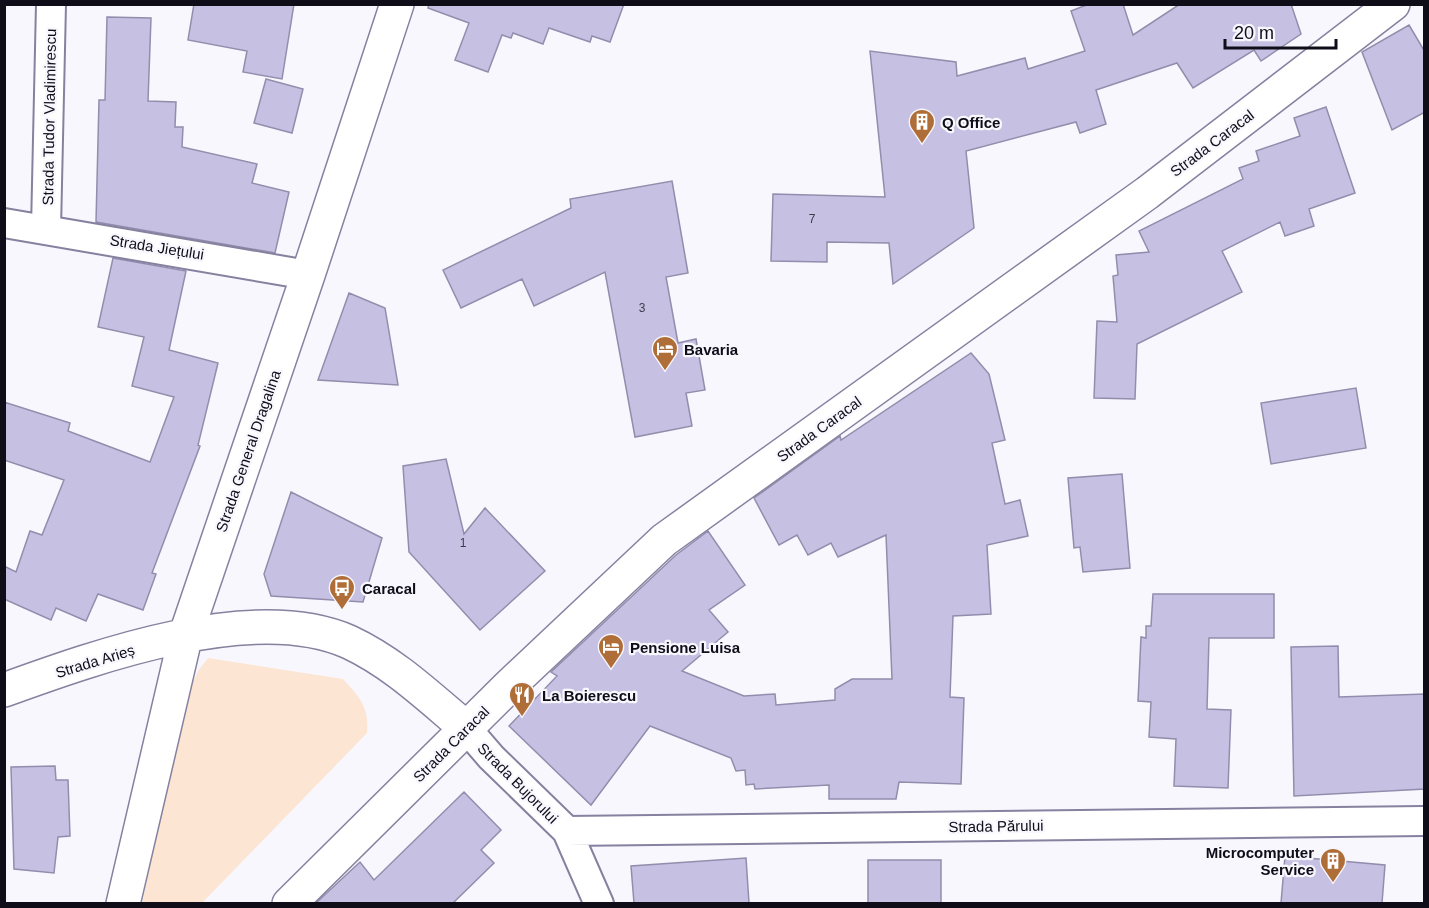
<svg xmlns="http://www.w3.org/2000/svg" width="1429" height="908" viewBox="0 0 1429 908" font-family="Arial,sans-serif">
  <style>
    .green { fill: #fce5d3 }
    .building { fill: #c6c1e2; stroke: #928dac; stroke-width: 1.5 }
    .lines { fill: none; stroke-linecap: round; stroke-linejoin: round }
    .street-casing { stroke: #85819f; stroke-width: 32 }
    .secondary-casing { stroke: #85819f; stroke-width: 36 }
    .street { stroke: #fff; stroke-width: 28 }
    .secondary { stroke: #fff; stroke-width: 33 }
    .labels { text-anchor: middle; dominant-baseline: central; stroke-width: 4.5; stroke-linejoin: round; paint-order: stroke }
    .number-label { font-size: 12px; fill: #3d3a4a }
    .street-label { font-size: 15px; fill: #0f0d18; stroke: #f8f7fe }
    .poi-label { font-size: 15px; font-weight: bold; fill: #0f0d18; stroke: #f8f7fe; text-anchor: start }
  </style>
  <rect width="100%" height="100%" fill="#f8f7fe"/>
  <path class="green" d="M208,658L343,679C360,698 369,706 367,733L202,903L142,904L186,697L198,671Z"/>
  <path class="building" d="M194,4H294L282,79L243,72L247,51L188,40Z
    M429,4H624L610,42L592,36L590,42L549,28L543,44L513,33L511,38L502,35L488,72L455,60L469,23L428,8Z
    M1089,4H1123L1133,35L1180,4H1291L1301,34L1261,61L1254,50L1193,88L1177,63L1096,90L1106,124L1080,133L1076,122L966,151L974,228L893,284L889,243L827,242V262L771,261L773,194L885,197L870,51L956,62L957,76L1025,58L1028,69L1085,51L1071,11Z
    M107,17L151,18L148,101L176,102L175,127H183L182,147L257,164L252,183L289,192L275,253L96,222L99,100H105Z
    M1409,25L1425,52V112L1392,130L1362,52Z
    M266,79L303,89L292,133L254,123Z
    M1326,107L1355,193L1309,209L1314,226L1285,236L1280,222L1222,251L1242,292L1137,344L1135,399L1094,398L1097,321L1117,322L1113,276L1118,275L1116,255L1149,252L1139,231L1243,179L1239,168L1259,161L1256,151L1300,136L1294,118Z
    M672,181L688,273L666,277L678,343L696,339L705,390L686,393L692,426L635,437L605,272L534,306L522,279L461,308L443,270L571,208L570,199Z
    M113,258L186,271L169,350L218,363L198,445L200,446L152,573L156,574L143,610L98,594L86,621L56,608L51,620L4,599V566L16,572L30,531L42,535L64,480L4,460V402L70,423L68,431L150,462L174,397L132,386L144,337L98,327Z
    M349,293L385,308L398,385L318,380Z
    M971,353L989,374L1005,440L992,443L1005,504L1020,500L1028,536L987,545L991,614L953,616L950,697L964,698L961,784L899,782L896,799H829V785L755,789L754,784L746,785L745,770L736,771L731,758L650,726L591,805L509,726L557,676L551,672L676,555L708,531L745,585L709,610L728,632L682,671L744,696L775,694L776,705L835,700V689L852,679H892L886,535L838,557L831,543L808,555L797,535L779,545L754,498L840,436L841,440Z
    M1356,388L1366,448L1271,464L1261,403Z
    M446,459L464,534L485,508L545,571L480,630L409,552L403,466Z
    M1122,474L1130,568L1083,572L1080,547L1074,548L1068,478Z
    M291,492L382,538L363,602L271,596L264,574Z
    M1153,594H1274V638H1209L1207,709L1231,710L1228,788L1174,786L1176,739L1149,737L1151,702L1138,701L1141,637L1146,638V626H1151Z
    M1338,646L1339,697L1425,694V789L1294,796L1291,647Z
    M55,766L56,780H68L70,836L58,837L54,873L14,869L11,767Z
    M464,792L501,830L481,850L494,863L453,903H316L360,862L374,880Z
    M1285,856L1385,865L1382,903H1281Z
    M746,858L749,903H634L631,866Z
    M868,860H941V903H868Z"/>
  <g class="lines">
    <defs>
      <path id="street" d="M4,223L308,275
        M46,229L51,4
        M466,728L491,757L567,831L599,904
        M567,831L1424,821"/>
      <path id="secondary" d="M4,690C98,656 254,600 349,642C394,663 429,697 466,728
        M123,904L186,634L308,275L397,4
        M289,904L510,685L664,540L1147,193L1393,4"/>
    </defs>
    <use href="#street" class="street-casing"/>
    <use href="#secondary" class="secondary-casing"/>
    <use href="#street" class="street"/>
    <use href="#secondary" class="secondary"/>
  </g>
  <defs>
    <symbol id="building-pin" viewBox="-11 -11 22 30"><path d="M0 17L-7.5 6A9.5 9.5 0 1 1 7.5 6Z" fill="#af6e38" stroke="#f8f7fe"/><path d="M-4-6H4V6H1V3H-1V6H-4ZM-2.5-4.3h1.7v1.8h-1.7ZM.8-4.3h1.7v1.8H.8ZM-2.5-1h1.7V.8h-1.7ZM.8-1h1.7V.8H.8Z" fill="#fff"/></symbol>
    <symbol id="hotel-pin" viewBox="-11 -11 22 30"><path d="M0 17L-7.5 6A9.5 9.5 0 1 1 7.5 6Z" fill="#af6e38" stroke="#f8f7fe"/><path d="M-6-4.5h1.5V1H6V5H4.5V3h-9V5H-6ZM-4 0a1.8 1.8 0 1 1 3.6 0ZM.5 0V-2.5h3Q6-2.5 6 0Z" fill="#fff"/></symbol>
    <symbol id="bus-pin" viewBox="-11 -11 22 30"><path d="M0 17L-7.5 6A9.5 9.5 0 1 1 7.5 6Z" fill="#af6e38" stroke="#f8f7fe"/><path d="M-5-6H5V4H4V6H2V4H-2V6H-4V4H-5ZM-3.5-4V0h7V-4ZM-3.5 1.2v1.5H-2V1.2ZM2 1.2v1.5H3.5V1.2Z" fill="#fff"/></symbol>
    <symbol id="restaurant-pin" viewBox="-11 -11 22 30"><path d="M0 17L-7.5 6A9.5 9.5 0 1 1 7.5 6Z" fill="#af6e38" stroke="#f8f7fe"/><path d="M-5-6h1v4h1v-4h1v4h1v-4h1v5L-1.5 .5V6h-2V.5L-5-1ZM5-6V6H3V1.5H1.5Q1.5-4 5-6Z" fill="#fff"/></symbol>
  </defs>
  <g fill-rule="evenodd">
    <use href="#building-pin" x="907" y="107" width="30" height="40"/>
    <use href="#hotel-pin" x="650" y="334" width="30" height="40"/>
    <use href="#bus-pin" x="327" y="573" width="30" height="40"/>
    <use href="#hotel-pin" x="596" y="632" width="30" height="40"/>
    <use href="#restaurant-pin" x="507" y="680" width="30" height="40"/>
    <use href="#building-pin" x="1318" y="846" width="30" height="40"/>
  </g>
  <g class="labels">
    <g class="number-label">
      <text x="812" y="219">7</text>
      <text x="642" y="308">3</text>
      <text x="463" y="543">1</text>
    </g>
    <g class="street-label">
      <text transform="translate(49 117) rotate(-89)">Strada Tudor Vladimirescu</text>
      <text transform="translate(1212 143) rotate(-37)">Strada Caracal</text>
      <text transform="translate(157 247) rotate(9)">Strada Jiețului</text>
      <text transform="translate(819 429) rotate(-36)">Strada Caracal</text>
      <text transform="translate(248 451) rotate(-71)">Strada General Dragalina</text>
      <text transform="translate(95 661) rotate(-17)">Strada Arieș</text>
      <text transform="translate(451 744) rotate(-45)">Strada Caracal</text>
      <text transform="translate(518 783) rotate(45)">Strada Bujorului</text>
      <text transform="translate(996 826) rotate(-1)">Strada Părului</text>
    </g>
    <g class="poi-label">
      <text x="942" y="122">Q Office</text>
      <text x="684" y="349">Bavaria</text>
      <text x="362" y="588">Caracal</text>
      <text x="630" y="647">Pensione Luisa</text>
      <text x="542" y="695">La Boierescu</text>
      <text x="1314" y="852" text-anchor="end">Microcomputer<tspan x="1314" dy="17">Service</tspan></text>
    </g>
  </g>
  <rect width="1429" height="908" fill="none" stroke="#0f0d18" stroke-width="12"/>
  <path d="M1225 39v9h111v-9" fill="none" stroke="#0f0d18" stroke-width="3"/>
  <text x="1234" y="39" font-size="18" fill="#0f0d18" stroke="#f8f7fe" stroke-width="4.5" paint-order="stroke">20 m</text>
</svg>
